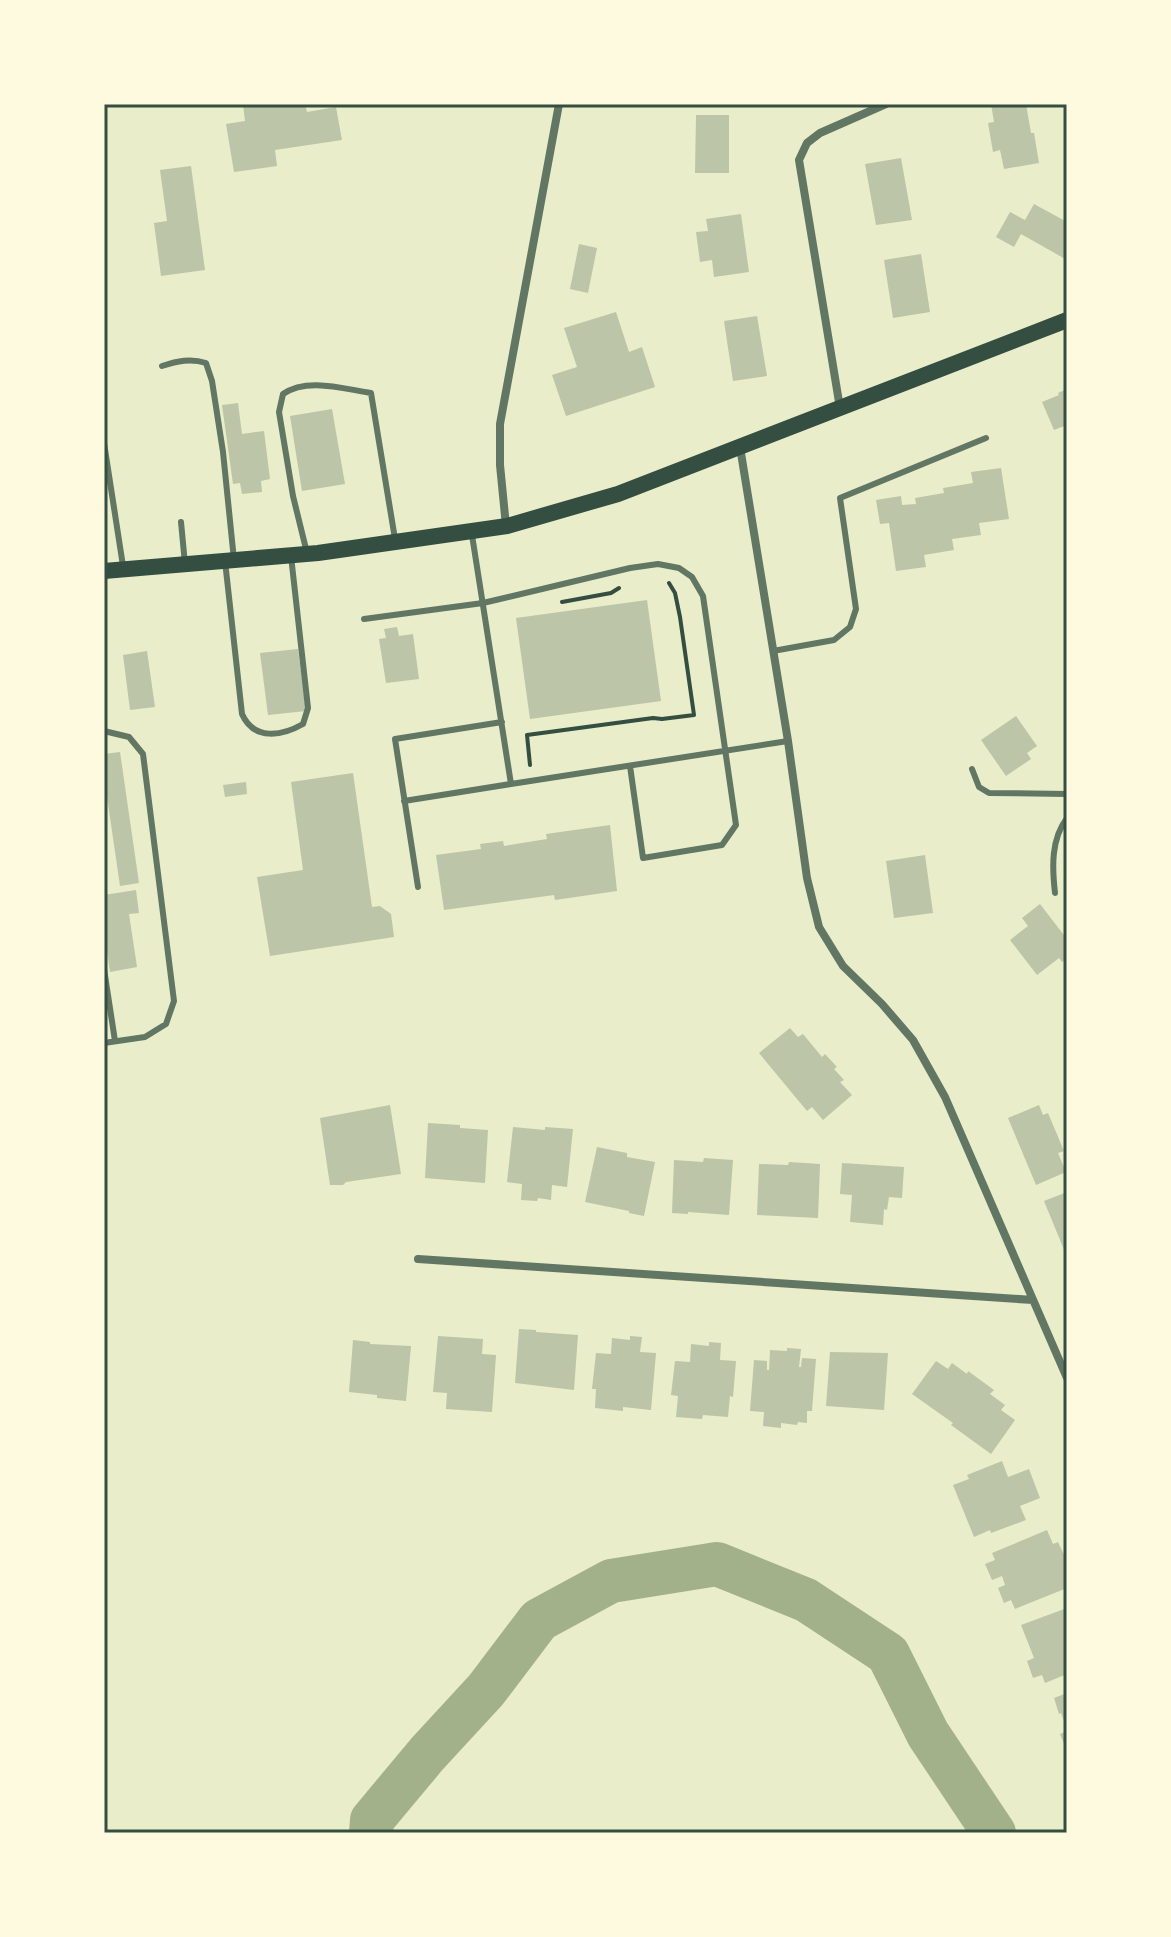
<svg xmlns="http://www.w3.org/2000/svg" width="1171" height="1937" viewBox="0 0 1171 1937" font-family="'Golos Text',sans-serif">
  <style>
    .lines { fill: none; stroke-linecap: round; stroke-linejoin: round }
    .river { stroke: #a3b18a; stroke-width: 44 }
    .building { fill: #bcc5a7 }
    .path { stroke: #344e41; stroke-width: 4 }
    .service { stroke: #617663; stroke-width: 6 }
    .minor { stroke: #617663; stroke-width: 8 }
    .secondary { stroke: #344e41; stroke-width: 16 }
    .neatline { fill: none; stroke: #344e41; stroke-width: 3 }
  </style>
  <rect width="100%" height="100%" fill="#e9edc9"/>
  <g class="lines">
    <path class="river" d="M371,1833L372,1820L427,1754L486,1690L539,1620L611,1581L717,1564L806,1600L888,1654L928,1734L994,1833"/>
  </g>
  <path class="building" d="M243,104H305L307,112L336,107L342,140L275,150L277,166L234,172L226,124L245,121Z
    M991,104H1026L1031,133H1034L1039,163L1004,169L1000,150L993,152L988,123L994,122Z
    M696,115H729V173H695Z
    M901,158L912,220L876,225L865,164Z
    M191,166L205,270L161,276L154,223L167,221L160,170Z
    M1034,204L1067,222V260L1021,234L1014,247L996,237L1010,212L1025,220Z
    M741,214L749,272L714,277L712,260L700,262L696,232L708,231L706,219Z
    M579,244L597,248L588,293L570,289Z
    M921,254L930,312L893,318L884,260Z
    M616,312L629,352L642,347L655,387L566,416L552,375L577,367L564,328Z
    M757,316L767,376L733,381L724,321Z
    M1067,389V425L1054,430L1042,402L1059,395L1058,393Z
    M238,403L242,434L264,431L270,479L261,481L262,492L242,494L240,483L233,484L222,405Z
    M332,409L345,484L302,491L290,416Z
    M1001,468L1009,519L979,523L981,535L952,539L954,550L924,555L926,567L896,571L889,523L880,524L876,500L901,496L902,505L916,504L915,498L944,493L943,488L973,483L971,472Z
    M647,600L661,701L530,719L516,618Z
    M397,627L399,636L413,634L419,679L386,683L379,639L386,638L384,629Z
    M298,649L306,711L268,715L260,653Z
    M147,651L155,707L130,710L123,655Z
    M1016,716L1037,746L1027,753L1031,759L1006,776L981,740Z
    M120,752L139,883L120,886L104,776V754Z
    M353,773L372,907L380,906L391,914L394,937L270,956L257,877L303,870L291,782Z
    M246,782L247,794L225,797L223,785Z
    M610,825L617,891L555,900L554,895L444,910L436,855L481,849L480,844L503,841L504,846L547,839L546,834Z
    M925,855L933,913L894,918L886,861Z
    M136,890L139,913L129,914L137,967L110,972L104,930V895Z
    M1040,904L1067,939V958L1062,962L1059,958L1037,975L1010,940L1028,926L1022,918Z
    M790,1028L798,1037L803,1034L822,1057L825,1054L837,1067L834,1069L844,1080L840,1082L852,1095L823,1120L812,1107L807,1111L759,1053Z
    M390,1105L401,1174L346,1182L343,1185H330L320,1118Z
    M1039,1105L1043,1115L1048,1113L1064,1151L1058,1153L1066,1172L1036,1185L1008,1118Z
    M428,1123L460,1125V1128L488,1130L485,1183L425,1178Z
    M513,1127L545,1130V1127L573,1129L567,1187L552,1185L551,1200L538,1198L537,1201L521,1200L522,1184L507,1182Z
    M597,1147L627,1153V1157L655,1162L644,1216L629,1213V1211L585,1202Z
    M704,1158L733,1160L729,1215L688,1212V1214L672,1213L674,1160L703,1162Z
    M789,1162L820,1164L818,1218L757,1215L759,1164L788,1165Z
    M842,1163L904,1167L902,1198L889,1197L887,1210L884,1209L883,1225L850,1222L852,1195L840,1194Z
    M1067,1192V1257L1044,1201Z
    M519,1329L536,1330V1332L578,1335L574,1390L515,1383Z
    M438,1336L483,1339L482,1354L496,1355L492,1412L446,1409L447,1393L433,1392Z
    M630,1336L642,1337L640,1352L656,1353L651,1410L623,1407V1411L595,1408L596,1389H592L596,1353L611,1354L612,1338L630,1340Z
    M353,1340L370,1342V1344L411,1346L406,1401L377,1398V1395L349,1392Z
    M709,1342L721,1343L720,1360L736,1361L733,1397L730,1396L728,1417L703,1415L702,1419L676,1417L678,1396L671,1395L675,1361L690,1362L691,1344L709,1346Z
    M787,1348L801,1349L799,1367H801L802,1358L816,1359L812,1411H807V1423L798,1422L797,1425L781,1423V1428L763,1426L764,1412L750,1411L754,1360L767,1361V1370H769L770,1350L787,1351Z
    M830,1352L888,1353L884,1410L826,1406Z
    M936,1361L948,1369L952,1363L967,1374L968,1371L994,1390L990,1394L1005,1405L1001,1410L1015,1420L991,1454L951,1425L953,1423L912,1394Z
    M1002,1461L1008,1477L1029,1469L1040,1498L1020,1506L1026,1520L991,1533L990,1530L974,1537L953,1485L969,1479L967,1475Z
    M1047,1530L1053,1544L1058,1542L1067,1561V1571L1064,1572L1067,1580V1588L1015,1609L1011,1600L1004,1603L998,1588L1005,1585L1002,1576L992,1580L985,1564L995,1560L992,1553Z
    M1067,1608V1674L1045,1683L1042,1675L1033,1678L1027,1661L1034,1658L1021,1625Z
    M1067,1693V1729L1061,1713L1059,1714L1054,1698Z
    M1067,1731V1751L1060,1734Z"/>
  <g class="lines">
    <path class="path" d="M562,602L611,593L619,588
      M530,765L527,735L653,718L662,719L694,715L680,617L675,593L669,583"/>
    <path class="service" d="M162,366C177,361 191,358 206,363L212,381L223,452L234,560
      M104,443L123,566
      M181,522L185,564
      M472,535L511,784L788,741
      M307,553L293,496L279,412L283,394C307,377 344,389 371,393L395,539
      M225,561L242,714C254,741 282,736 303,724L308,708L291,556
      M364,619L483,603L630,568L658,564L679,568L692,577L703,596L736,825L722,845L643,858L630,766
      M773,651L834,640L850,627L856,609L840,498L986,438
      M104,731L129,737L143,754L174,1001L166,1024L145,1037L104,1043
      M972,769L979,787L989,793L1067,794
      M404,801L511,784
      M418,887L395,739L502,722
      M1055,893C1052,867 1051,839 1067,818
      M104,969L115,1041"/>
    <path class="minor" d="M840,408L799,160L807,143L820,133L886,104
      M740,447L788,741L807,878L819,927L843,966L882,1004L913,1040L945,1097L1067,1378
      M506,526L500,465V424L559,104
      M418,1259L1033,1300"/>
    <path class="secondary" d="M104,571L318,553L507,526L618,494L1067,320"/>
  </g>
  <rect width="1171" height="1937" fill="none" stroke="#fefae0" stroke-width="212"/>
  <rect x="106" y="106" width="959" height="1725" class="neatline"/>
</svg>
